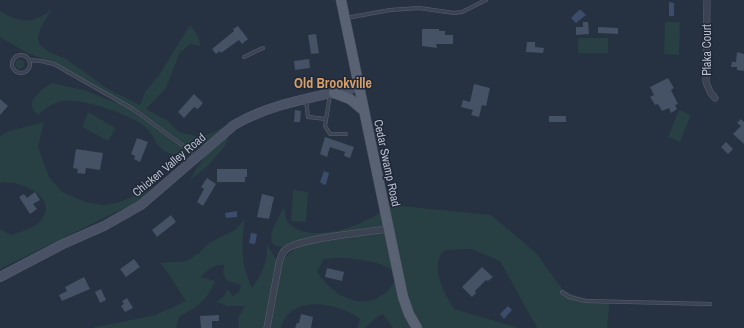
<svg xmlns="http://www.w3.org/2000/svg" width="744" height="328" viewBox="0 0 744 328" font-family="'Archivo Narrow',sans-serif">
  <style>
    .green { fill: #283f43; fill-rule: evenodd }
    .water { fill: #3c4d6b }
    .building { fill: #455164 }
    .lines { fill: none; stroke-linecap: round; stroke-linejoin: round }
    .service-casing { stroke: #59616f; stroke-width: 4 }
    .minor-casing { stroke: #59616f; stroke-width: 7 }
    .secondary-casing { stroke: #59616f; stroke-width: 10 }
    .primary-casing { stroke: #444c5b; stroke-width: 11 }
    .service { stroke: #3b4352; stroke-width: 3 }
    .minor { stroke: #3b4352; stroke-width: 6 }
    .secondary { stroke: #495265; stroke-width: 9 }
    .primary { stroke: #596272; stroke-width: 10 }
    .labels { text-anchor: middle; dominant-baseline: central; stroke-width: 3; stroke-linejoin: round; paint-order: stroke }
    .street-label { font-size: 12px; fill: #b8becc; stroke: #1f2837 }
    .quarter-label { font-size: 14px; font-weight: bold; fill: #d69e68; stroke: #1f2837 }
  </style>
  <rect width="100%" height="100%" fill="#263142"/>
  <path class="green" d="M53,8L41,27L38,38L40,45L49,52L66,59L108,89L140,105L145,92L159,75L190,25C196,31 200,37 200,46L191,44L180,52L166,88L146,109L167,120L179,132L199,137L214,132L235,121L225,146L208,166L189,181L215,139C203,144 185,156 172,154C156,151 156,136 145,127C130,114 77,96 58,102C50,105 44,110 38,115C22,104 41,89 52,83L84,90L117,103L90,82L66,74L52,62L27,53L0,37V11C22,24 33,24 53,8Z
    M665,22H680L679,55L664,54Z
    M578,38H608V53H578Z
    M15.5 64a4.5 4.5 0 1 1 9 0a4.5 4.5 0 1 1-9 0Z
    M679,110L691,115L680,142L668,137Z
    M88,112L116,128L108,141L82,127Z
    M44,122L38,147L49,177L62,192L86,202L103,205L120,202L150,189L137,202L0,269V229L11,235C19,232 31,229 37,224C64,200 22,179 0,183V136L9,131Z
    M293,190L308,192L306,222L291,221Z
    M382,204L491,215L536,253L563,290L586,300H610L607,328H537L500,261L471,249L445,250C428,264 445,295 454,309L519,328H417L409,314Z
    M284,207C285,212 285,220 290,224C309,244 362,227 380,212L415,328H393L383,314L377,317L365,328H357L360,319C338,303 290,293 281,328H239L238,318L245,306H227L216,302L223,297L228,289L233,296L239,292L241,285L226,280L223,273L224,265C213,265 208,269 201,277L215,281C208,300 196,308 179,317L176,328H91L155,315L186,301C177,288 170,275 160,263L186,261L199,253L209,243L235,230L245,219C241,245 241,265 252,288C263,272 267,264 267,244L277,261L284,258L296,248C290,246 282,248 277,246C262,242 280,215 284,207ZM341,258C357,259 388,261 397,276C379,317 336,303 317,271L324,259Z"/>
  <path class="water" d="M669,2L674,3V16H669Z
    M579,10H581L586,15L576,23L571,18Z
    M324,171L329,173L326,184L324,185L320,182Z
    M237,211V217L226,218L225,213Z
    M251,233L257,234L255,244L249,243Z
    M508,306L512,310L504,319L500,314Z"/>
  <path class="building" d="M583,22H588L589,34L576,35V27H583Z
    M238,26L248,39L242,44L239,40L221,53L220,51L216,54L212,49L234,31L233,29Z
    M598,27L618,28V34L598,33Z
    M422,29H439V31H445V35H453V44H436L437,48L422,46Z
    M316,34L319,53L311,54L308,35Z
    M527,42H535V47L544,48L543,53L526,52Z
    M737,52L744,54V71L737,70V67H731L732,62H736Z
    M309,59L310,68L295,70L294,61Z
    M668,78L674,88L671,90L678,104L675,105L677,109L671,113L669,108L662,111L658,104L655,105L650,97L654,95L650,87Z
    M474,84L490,88L486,106L482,105L479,117L471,115L473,110L461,107L463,100L470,102Z
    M194,94L203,103L198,109L194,107L184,118L178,112Z
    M0,99L8,106L0,115Z
    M295,110L301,111L300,122H294Z
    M549,116H566V122H549Z
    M741,119L744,122V144L733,134L741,126L737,123Z
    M325,137L354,147L350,158L344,156L345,152L330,147L327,157L320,154Z
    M137,138L148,142L140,162L134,159L135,156L131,154Z
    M726,142L733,149L728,154L721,147Z
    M76,149L103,153L100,170L86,168L85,174L77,173L78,169L73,168Z
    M217,169H247V177H245V182H217Z
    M207,178L216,184L203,206L197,202L204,189L201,187Z
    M35,192L40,200L33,204L37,209L30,214L19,197L24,194L27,198Z
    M262,194L274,197L269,219L257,217Z
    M171,215L176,222L157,237L152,230Z
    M134,259L140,267L126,277L120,269Z
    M482,267L493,277L488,281L486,280L475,291L476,293L472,297L462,287Z
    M327,268L344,272L342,281L325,277Z
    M84,277L90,289L62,301L59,295L67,291L65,287Z
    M101,289L106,300L100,303L95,292Z
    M127,298L133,308L125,312L121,306L124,304L122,301Z
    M301,314L313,317L311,328H295L297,323H299Z
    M219,315V321H212V328H201L200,316Z"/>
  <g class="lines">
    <defs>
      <path id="service" d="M346,18L390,10L419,8L454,13L462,12L486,0
        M12 64a9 9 0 1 1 18 0a9 9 0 1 1-18 0Z
        M244,57L263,48
        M29,60L41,61L54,64L103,92L133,109L197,156
        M330,95L325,126L330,134H346
        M306,100L308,117L326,119
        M562,292L569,297L586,301L710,304"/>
      <path id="minor" d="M707,0L706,82L710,92L715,98
        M267,328L279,263C281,257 282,251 288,248C303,238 367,232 388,229"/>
      <path id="secondary" d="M0,277L63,244L104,226L141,205L234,125C272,103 316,97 358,87"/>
      <path id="primary" d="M341,0L403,297L409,314L417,328
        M334,93L350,99L363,110"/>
    </defs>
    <use href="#service" class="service-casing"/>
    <use href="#minor" class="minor-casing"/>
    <use href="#secondary" class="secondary-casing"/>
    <use href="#primary" class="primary-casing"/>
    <use href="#service" class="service"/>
    <use href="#minor" class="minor"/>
    <use href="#secondary" class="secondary"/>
    <use href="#primary" class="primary"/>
  </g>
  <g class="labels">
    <g class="street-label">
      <text transform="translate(707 50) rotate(-90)">Plaka Court</text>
      <text transform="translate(387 163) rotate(78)">Cedar Swamp Road</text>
      <text transform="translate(169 165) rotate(-40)">Chicken Valley Road</text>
    </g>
    <g class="quarter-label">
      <text x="333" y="83">Old Brookville</text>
    </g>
  </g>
</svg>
